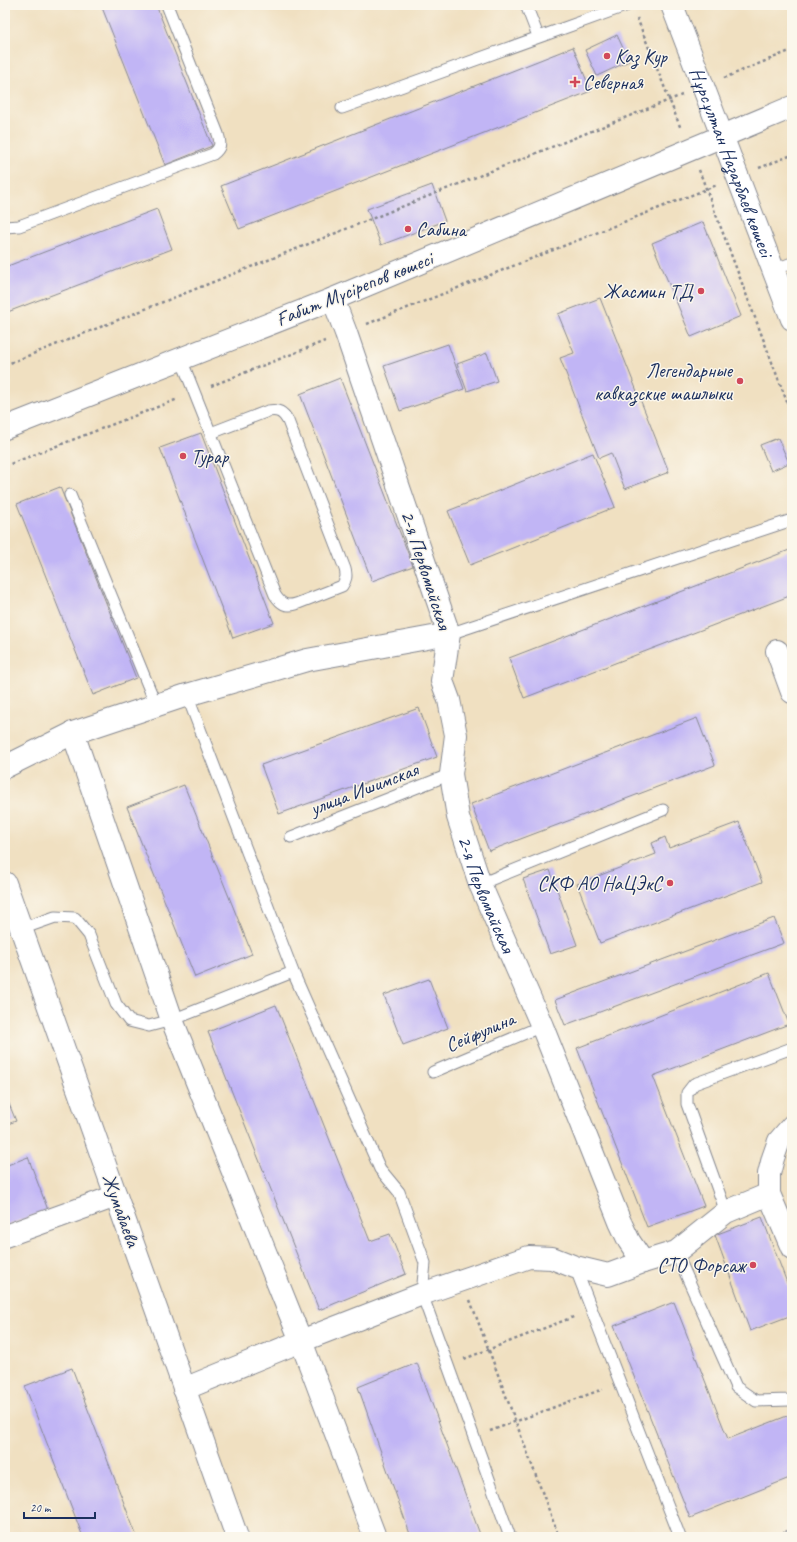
<svg xmlns="http://www.w3.org/2000/svg" width="797" height="1542" viewBox="0 0 797 1542" font-family="Caveat,sans-serif">
  <style>
    .building { fill: #c1b5f5 }
    .lines { fill: none; stroke-linecap: round; stroke-linejoin: round }
    .lane-casing { stroke: #868890; stroke-width: 13 }
    .street-casing { stroke: #868890; stroke-width: 24 }
    .secondary-casing { stroke: #868890; stroke-width: 24 }
    .path { stroke: #868890; stroke-width: 2.5; stroke-dasharray: 3 3; stroke-linecap: butt }
    .lane { stroke: #fff; stroke-width: 11 }
    .street { stroke: #fff; stroke-width: 22 }
    .secondary { stroke: #fff; stroke-width: 22 }
    .poi-dot { fill: #d1495b; stroke: #fbf7ec; stroke-width: 1.5 }
    .labels { text-anchor: middle; dominant-baseline: central; stroke-width: 3; stroke-linejoin: round; paint-order: stroke }
    .poi-label { font-size: 20px; fill: #1b2f5e; stroke: #fbf7ec; text-anchor: start }
    .street-label { font-size: 20px; fill: #1b2f5e; stroke: #fbf7ec }
  </style>
  <rect width="100%" height="100%" fill="#fbf7ec"/>
  <filter id="ink" filterUnits="userSpaceOnUse"><feTurbulence type="fractalNoise" baseFrequency=".025" numOctaves="2"/><feDisplacementMap in="SourceGraphic" scale="8" xChannelSelector="R" yChannelSelector="G"/><feConvolveMatrix kernelMatrix="1 2 1 2 8 2 1 2 1" color-interpolation-filters="sRGB"/></filter>
  <filter id="wash" filterUnits="userSpaceOnUse"><feTurbulence type="fractalNoise" baseFrequency=".012" numOctaves="4" result="noise"/><feDisplacementMap in="SourceGraphic" scale="16" xChannelSelector="R" yChannelSelector="G"/><feGaussianBlur stdDeviation="0.9" result="paint"/><feColorMatrix in="noise" values="0 0 0 0 0 0 0 0 0 0 0 0 0 0 0 0 0 1.4 0 .05"/><feComposite in="paint" operator="in"/></filter>
  <g filter="url(#wash)">
    <rect width="100%" height="100%" fill="#f0e0c1"/>
    <g id="blocks">
      <path class="building" d="M101,5H156L212,146L165,165Z
        M617,35L629,61L597,76L585,50Z
        M573,47L591,91L239,229L221,186Z
        M432,185L445,221L381,245L367,209Z
        M157,209L172,249L5,313V267Z
        M703,222L741,316L691,337L652,243Z
        M600,298L669,472L625,489L611,453L599,458L560,358L574,353L558,314Z
        M448,344L464,389L400,411L384,366Z
        M487,353L497,381L467,391L457,364Z
        M340,378L413,566L372,581L300,394Z
        M201,433L274,623L233,638L160,448Z
        M778,438L789,463L771,471L760,445Z
        M593,453L615,507L470,565L448,511Z
        M60,487L136,678L93,695L17,504Z
        M792,549V595L524,698L509,658Z
        M419,708L437,757L279,814L261,765Z
        M697,718L715,765L489,851L471,804Z
        M184,785L252,954L195,977L127,807Z
        M739,822L762,882L600,943L577,884L656,854L652,843L665,837L669,848Z
        M550,870L577,945L550,954L523,879Z
        M774,918L784,943L565,1025L555,1000Z
        M769,973L789,1024L653,1076L704,1206L647,1227L577,1048Z
        M429,979L448,1028L403,1045L384,995Z
        M276,1005L370,1241L390,1234L406,1274L319,1310L208,1032Z
        M5,1094L16,1121L5,1125Z
        M28,1157L48,1210L5,1226V1166Z
        M762,1217L792,1296V1315L750,1331L715,1235Z
        M674,1302L728,1439L792,1414V1477L690,1518L614,1326Z
        M417,1363L481,1537H411L358,1387Z
        M72,1368L137,1537H83L25,1386Z"/>
    </g>
  </g>
  <g filter="url(#ink)">
    <use href="#blocks" fill-opacity="0" stroke="#868890" stroke-width="1"/>
    <g class="lines">
      <defs>
        <path id="lane" d="M526,5L538,36
          M342,108L628,5
          M5,227L19,226L213,154C221,148 221,143 218,134L167,5
          M773,270L792,263
          M181,359L275,595C281,604 286,607 296,604L342,586C346,580 347,576 345,569L288,421C283,412 278,409 268,411L211,433
          M70,495L156,705
          M449,634L792,520
          M187,695L293,972L380,1169L399,1192L425,1263L422,1294L510,1537
          M291,837L451,774
          M480,884L663,810
          M21,929L55,917L75,918L89,935L116,1004L129,1021L149,1026L172,1020L293,972
          M433,1072L542,1026
          M726,1212L687,1104V1093L694,1084L792,1048
          M676,1252L736,1387L756,1401L789,1400L792,1399
          M575,1267L680,1537
          M787,1537L792,1535"/>
        <g id="street">
          <path id="s1" d="M333,299L346,333L449,634L442,681L449,700L456,735L451,774L458,817L480,884L542,1026L620,1222L629,1241L643,1262L676,1252L726,1212L769,1194"/>
          <path d="M777,651L792,692"/>
          <path d="M73,733L172,1020L301,1341L184,1389"/>
          <path d="M5,767L73,733L187,695L307,660L449,634"/>
          <path d="M792,1126L779,1141L773,1158L769,1174V1194L792,1248"/>
          <path d="M5,1236L116,1196"/>
          <path d="M375,1537L301,1341L422,1294L529,1257L552,1258L575,1267L608,1275L643,1262"/>
        </g>
        <g id="secondary">
          <path id="s2" d="M672,5L792,319"/>
          <path d="M5,428L333,299L792,107"/>
          <path d="M5,883L237,1537"/>
        </g>
      </defs>
      <use href="#lane" class="lane-casing"/>
      <use href="#street" class="street-casing"/>
      <use href="#secondary" class="secondary-casing"/>
      <path class="path" d="M637,18L681,129
        M724,78L792,50
        M759,168L792,155
        M699,170L792,415
        M367,324L717,185
        M5,365L682,95
        M211,386L325,341
        M5,466L178,399
        M470,1300L559,1537
        M464,1359L576,1316
        M490,1431L603,1389"/>
      <use href="#lane" class="lane"/>
      <use href="#street" class="street"/>
      <use href="#secondary" class="secondary"/>
    </g>
  </g>
  <g class="poi-dot">
    <circle cx="607" cy="56" r="4"/>
    <path d="M573 76h4v4h4v4h-4v4h-4v-4h-4v-4h4z"/>
    <circle cx="408" cy="229" r="4"/>
    <circle cx="701" cy="291" r="4"/>
    <circle cx="740" cy="381" r="4"/>
    <circle cx="183" cy="456" r="4"/>
    <circle cx="670" cy="883" r="4"/>
    <circle cx="753" cy="1265" r="4"/>
  </g>
  <g class="labels">
    <g class="poi-label">
      <text x="615" y="56">Каз Кур</text>
      <text x="583" y="82">Северная</text>
      <text x="416" y="229">Сабина</text>
      <text x="693" y="291" text-anchor="end">Жасмин ТД</text>
      <text x="732" y="370" text-anchor="end">Легендарные<tspan x="732" dy="23">кавказские шашлыки</tspan></text>
      <text x="191" y="456">Турар</text>
      <text x="662" y="883" text-anchor="end">СКФ АО НаЦЭкС</text>
      <text x="745" y="1265" text-anchor="end">СТО Форсаж</text>
    </g>
    <g class="street-label">
      <text stroke="none"><textPath href="#s2" startOffset="168">Нұрсұлтан Назарбаев көшесі</textPath></text>
      <text transform="translate(354 289) rotate(-22)">Ғабит Мүсірепов көшесі</text>
      <text transform="translate(426 570) rotate(72)">2-я Первомайская</text>
      <text transform="translate(364 789) rotate(-21)">улица Ишимская</text>
      <text stroke="none"><textPath href="#s1" startOffset="623">2-я Первомайская</textPath></text>
      <text transform="translate(480 1032) rotate(-23)">Сейфулина</text>
      <text transform="translate(121 1210) rotate(70)">Жумабаева</text>
    </g>
  </g>
  <rect width="797" height="1542" fill="none" stroke="#fbf7ec" stroke-width="20"/>
  <path d="M24 1512v6h71v-6" fill="none" stroke="#1b2f5e" stroke-width="2"/>
  <text x="30" y="1512" font-size="12" fill="#1b2f5e" stroke="#fbf7ec" stroke-width="3" paint-order="stroke">20 m</text>
</svg>
